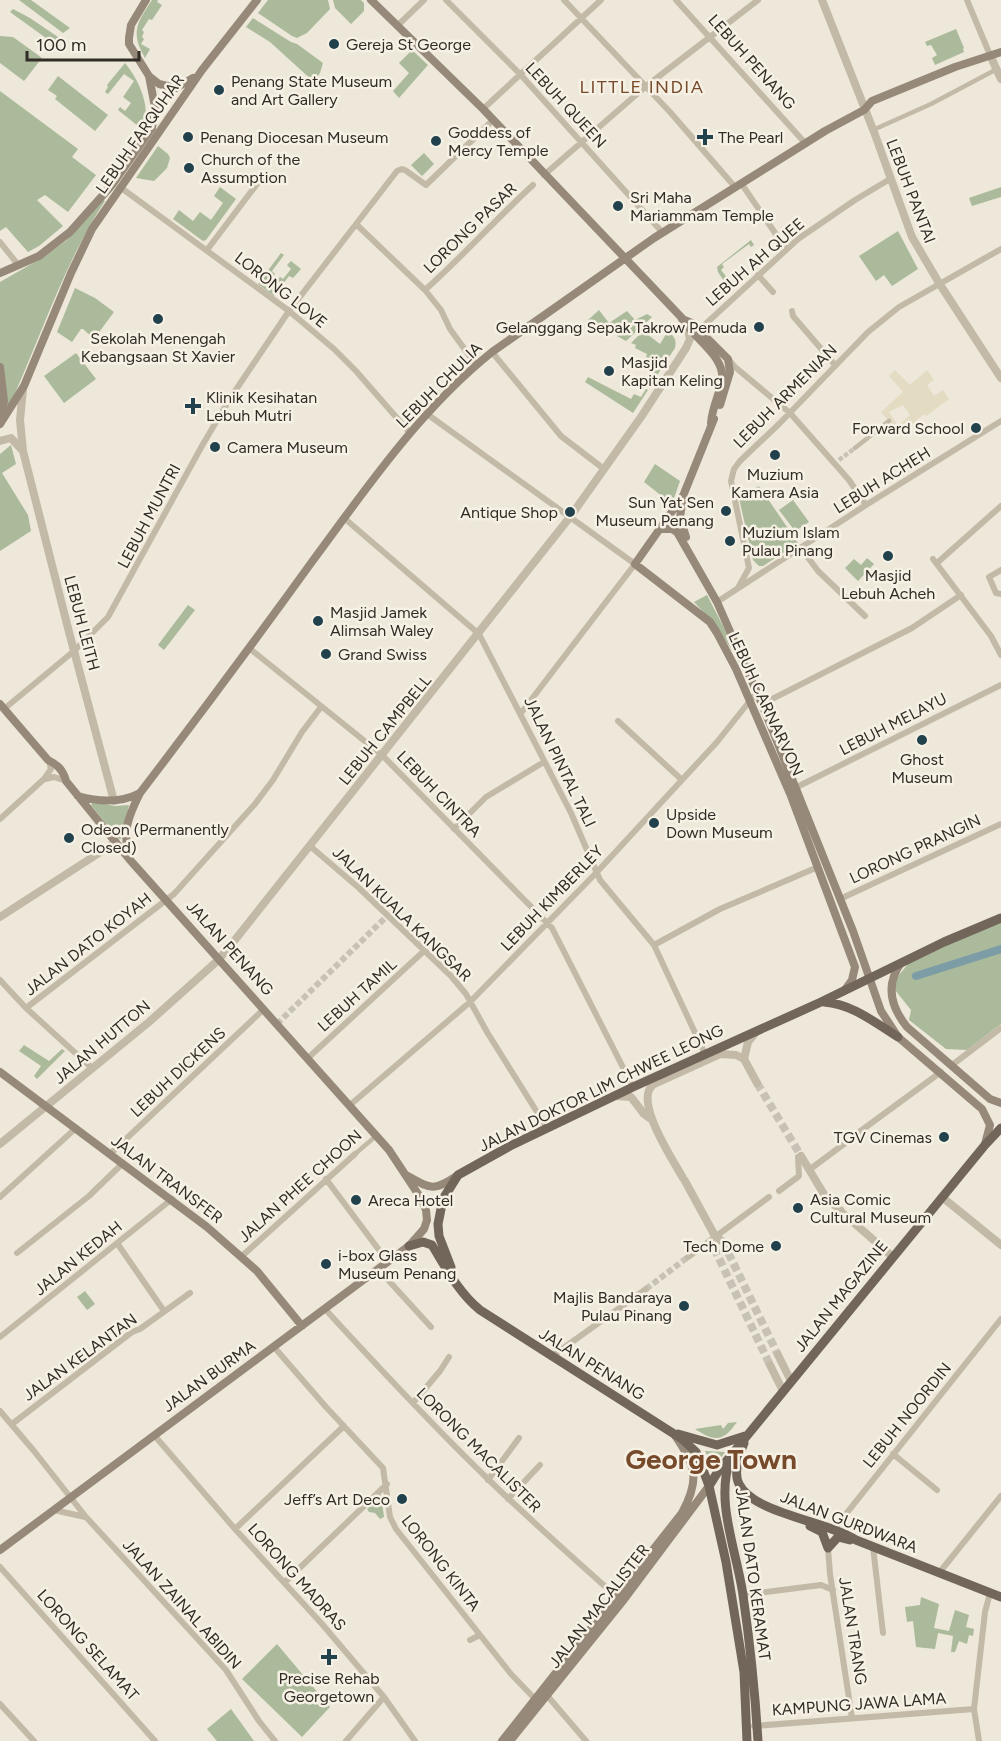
<svg xmlns="http://www.w3.org/2000/svg" width="1001" height="1741" viewBox="0 0 1001 1741" font-family="Figtree,sans-serif">
  <style>
    .green { fill: #aaba9b }
    .plaza { fill: #e3dbc2; fill-rule: evenodd }
    .lines { fill: none; stroke-linecap: round; stroke-linejoin: round }
    .canal { stroke: #7c9ca6; stroke-width: 8 }
    .pedestrian-tunnel { stroke: #c7c2b5; stroke-width: 4.5; stroke-dasharray: 4.5 2; stroke-linecap: butt }
    .minor-tunnel { stroke: #c7c2b5; stroke-width: 6; stroke-dasharray: 6 3; stroke-linecap: butt }
    .tertiary-tunnel { stroke: #c7c2b5; stroke-width: 8; stroke-dasharray: 8 4; stroke-linecap: butt }
    .pedestrian { stroke: #c3b9a7; stroke-width: 4.5 }
    .minor { stroke: #c3b9a7; stroke-width: 6 }
    .tertiary { stroke: #c3b9a7; stroke-width: 8 }
    .secondary { stroke: #978979; stroke-width: 8 }
    .primary { stroke: #716659; stroke-width: 9 }
    .poi-dot { fill: #21424d; stroke: #f6f1e4; stroke-width: 2 }
    .labels { text-anchor: middle; dominant-baseline: central; stroke-width: 5; stroke-linejoin: round; paint-order: stroke }
    .poi-label { font-size: 16px; fill: #312c26; stroke: #f6f1e4; text-anchor: start }
    .street-label { font-size: 16px; fill: #312c26; stroke: #f6f1e4 }
    .neighbourhood-label { font-size: 18px; letter-spacing: 1.5px; fill: #764a2a; stroke: #f6f1e4 }
    .town-label { font-size: 28px; font-weight: bold; fill: #764a2a; stroke: #f6f1e4 }
  </style>
  <rect width="100%" height="100%" fill="#ede8d9"/>
  <path class="green" d="M19,0H31L70,28L63,33Z
    M152,0H158L157,2L162,5L152,20L149,19L142,30L144,32L142,37L144,39L141,44L150,49L145,58C130,32 137,23 152,0Z
    M268,0H328L330,9L307,33L297,38L292,36L258,13Z
    M333,0H361L364,3V11L351,24L335,8Z
    M13,9L30,18L58,37L59,42L57,46L10,12Z
    M253,18L291,42L297,44L323,63L320,73L314,82L270,42L246,27Z
    M956,29L964,48L963,49L964,52L935,65L932,58L937,55L931,45L927,46L925,42Z
    M0,36L13,37L42,58L24,81L0,63Z
    M412,50L428,65L399,98L393,91L409,73L399,63Z
    M125,63C139,80 152,108 143,130L118,110L120,107L125,111L131,103L123,97L134,81L124,74L108,94L105,92L108,87L107,85Z
    M58,76L108,115L95,131L55,99L57,96L48,90Z
    M0,91L78,149L72,157L96,175L68,212L45,195L37,200L63,226L39,246L28,252L6,227L0,231Z
    M158,146L168,154L170,158L167,168L154,181L136,178Z
    M424,153L434,164L422,176L411,165Z
    M220,187L236,199L206,240L203,241L173,219L179,210L193,221L200,212L211,220L223,203L214,196Z
    M1001,187V197L972,206L969,198Z
    M103,200L105,201C62,266 39,343 6,413L0,375V282L42,258L67,240Z
    M898,231L918,269L892,286L884,275L876,281L859,256Z
    M751,240L754,245L751,247L749,244L722,264L724,267L721,270L732,284L728,287L718,272L717,267Z
    M281,253L284,255L272,271L275,274L273,277L277,280L280,277L283,279L291,269L287,265L291,261L301,269L293,278L289,276L274,296L258,284Z
    M75,288L95,298L114,312L94,339L83,329H81L72,342L57,332Z
    M599,310L609,323L627,311L635,320L647,314L652,317L626,341L617,336L616,333H601L588,320Z
    M643,331L660,344L668,331C674,337 677,339 675,348L650,386L648,385L657,367L645,360L647,354L635,348L636,345L631,343Z
    M76,353L96,379L64,403L44,376Z
    M588,377L631,399L634,394L641,397L646,389L648,390L633,413L585,382Z
    M11,445L16,464L2,473L28,515L31,531L0,551V454Z
    M655,464L680,481L672,504L644,482Z
    M759,486L798,543L763,566H759L753,560L739,498Z
    M793,500L809,522L795,531L779,510Z
    M867,558L874,564L858,581L845,568L854,559L861,565Z
    M707,595L736,651L734,653L712,621L694,602Z
    M188,605L195,610L164,650L158,645Z
    M93,802L115,806L129,805L121,839H118L91,805Z
    M1001,922V1024L967,1050L946,1049L909,1020L911,1010L895,990L894,981L908,964L972,933Z
    M24,1045L49,1061L62,1049L65,1051L37,1079L34,1076L41,1066L19,1051Z
    M85,1291L95,1304L87,1310L77,1297Z
    M737,1422C723,1442 715,1442 695,1429L721,1425L723,1429L728,1423Z
    M705,1451L725,1452L713,1469Z
    M381,1494L384,1517L380,1519L375,1513L369,1512L367,1509Z
    M921,1597L939,1604L934,1628L949,1631L955,1610L969,1615L966,1627L974,1629L973,1636L969,1635L967,1644L959,1641L955,1652H951L953,1636L938,1633L935,1649L916,1647L913,1621L907,1622L905,1607L920,1605Z
    M277,1644L330,1707L302,1737L242,1679Z
    M231,1709L254,1741H217L207,1729Z"/>
  <path class="plaza" d="M895,370L910,385L927,370L934,380L927,385L934,396L943,390L949,399L926,416L924,414L900,434L881,412L903,392L889,376ZM903,405L910,415L898,426L889,412Z"/>
  <g class="lines">
    <path class="canal" d="M916,976L1001,949"/>
    <path class="pedestrian-tunnel" d="M839,460L855,448"/>
    <path class="minor-tunnel" d="M277,1024L388,915
      M646,1289L688,1257"/>
    <path class="tertiary-tunnel" d="M757,1083L801,1156
      M723,1242L778,1355
      M714,1248L770,1365"/>
    <path class="pedestrian" d="M873,130L931,104L997,69
      M855,448L889,421
      M355,1154L376,1136"/>
    <path class="minor" d="M446,0L520,74L662,232
      M564,0L670,112L735,187
      M676,0L806,144
      M967,0L990,55
      M398,25L424,0
      M483,109L601,0
      M544,175L645,87L758,0
      M741,183L786,249
      M120,187L289,311L334,349L356,371L410,433
      M356,224L425,290L441,310L450,329L476,365
      M0,242L19,266
      M207,250L260,180
      M758,275L773,292
      M425,290C463,256 496,219 533,185
      M792,311L793,316L835,365
      M699,330L798,239L855,200L890,179
      M492,352L561,436L604,469
      M729,360L735,367L790,413L849,480L866,505
      M427,414L635,564L521,713
      M344,518L479,634L571,813L600,880L654,945L705,1054
      M801,548L818,571L865,616
      M933,559L991,636L1001,655
      M937,563L1001,506
      M1001,570L989,577L996,593L1001,594
      M738,588L749,568L731,481L734,469L740,461L779,424L868,332L899,307L1001,249
      M717,602L866,505L1001,421
      M249,648L382,755L552,928L633,1087
      M762,704L912,628L961,595
      M4,709L74,651L108,617L203,444L231,397L289,311L397,171L402,169L405,170L426,185L493,120
      M618,721L682,780
      M45,779L54,777L66,781
      M797,787L1001,685
      M0,819L44,779L51,769L49,761
      M454,829L486,797L544,762
      M310,846L359,888L451,976L466,994L487,1032L547,1128
      M840,899L1001,824
      M654,945L720,909L818,867
      M0,980L26,1008L93,1069
      M26,1008L174,894L255,804L273,780L302,732L321,707
      M308,1058L424,951
      M952,1065L1001,1028
      M350,1105L470,1002L597,872L717,742L757,692
      M851,1138L941,1072
      M110,1154L264,1009
      M809,1170L848,1141
      M326,1179L388,1262
      M779,1191L799,1176L798,1157
      M0,1197L76,1128
      M117,1243L164,1311
      M17,1253L89,1196L123,1163
      M242,1256L355,1154
      M688,1257L769,1197
      M378,1269L431,1327
      M325,1309C379,1368 433,1426 490,1481C532,1522 576,1560 619,1599
      M0,1337L172,1199
      M274,1347L326,1407L383,1468L390,1517L396,1529L511,1674L537,1701
      M551,1357L646,1289
      M413,1403L440,1371L449,1357
      M0,1411L34,1451L86,1517L226,1670L259,1721L275,1741
      M12,1424L132,1332L140,1329L190,1293
      M154,1435L235,1529L322,1624L384,1697L415,1741
      M893,1454L937,1490
      M488,1480L519,1438
      M508,1499L540,1465
      M54,1510L85,1517
      M235,1529L344,1426
      M834,1529L1001,1319
      M873,1547L883,1633
      M828,1548L830,1574L852,1718
      M0,1567L155,1741
      M939,1573L1001,1496
      M285,1582L387,1484
      M743,1595L821,1585L833,1590
      M470,1640L480,1635
      M545,1693L586,1741
      M0,1704L34,1741
      M754,1726L974,1709
      M346,1741L384,1697
      M979,1741L974,1709L985,1612L990,1593"/>
    <path class="tertiary" d="M822,0L874,132L912,237L939,283L1001,378
      M990,55L1001,79
      M23,389L20,420L23,451L69,632L114,801
      M0,441L11,438L22,450
      M0,917L116,842
      M744,1059L748,1042L757,1031
      M744,1059L757,1083
      M615,1096L631,1097L644,1114L651,1119
      M0,1144L149,1022L215,963L227,950L570,517L641,417L686,348L690,339L688,330
      M801,1156L825,1196L841,1211
      M683,1178C673,1160 632,1099 654,1084L720,1054L736,1055L744,1059
      M685,1181L715,1236L723,1242
      M942,1197L1001,1245
      M845,1215L893,1257
      M778,1355L791,1381
      M770,1365L783,1391"/>
    <path class="secondary" d="M371,0L483,109L682,318C693,339 726,356 722,381C719,395 712,408 711,423
      M149,76L159,84L176,88L193,78
      M0,273L39,256L70,232L112,185L152,128L155,107L149,76L129,44V38L131,25L146,0
      M682,319L692,323L728,359L730,372L720,405
      M0,367L4,401L0,414
      M0,424L24,386L71,273L92,229L202,70L257,0
      M683,496L635,564L710,622L717,633L736,669L791,796L855,967L852,980L844,991
      M661,529H672L677,532L717,602L762,704L853,931L881,1011L898,1037L982,1109L990,1125L985,1144
      M686,537L680,518L683,496L714,419
      M0,704L48,760C58,765 63,770 66,781L130,860L389,1150L422,1200L426,1210L427,1220L424,1229L409,1246L0,1550
      M78,796C99,802 121,803 140,793
      M130,860C122,832 127,819 140,793C199,716 257,638 314,559C368,486 420,410 492,352L654,238L825,131L864,110L872,101L955,67L1001,52
      M901,963C885,985 891,1007 907,1027L990,1099L1001,1103
      M0,1072L207,1227L257,1271L302,1326
      M406,1175C431,1189 433,1192 458,1175
      M502,1741L682,1513C700,1480 696,1466 676,1437
      M510,1741L622,1602L709,1486"/>
    <path class="primary" d="M824,1002C852,1004 874,1022 898,1037
      M409,1246L423,1242L432,1245C446,1268 459,1293 480,1310L682,1439L696,1452L702,1467L709,1486L726,1562L744,1672L747,1741
      M451,1274V1267L439,1236L438,1224L443,1199L458,1175L510,1146L633,1087L821,1002L944,942L1001,918
      M678,1434L717,1445L745,1436
      M744,1443C739,1455 733,1472 739,1484C754,1514 827,1521 856,1540L1001,1597
      M730,1460C715,1502 737,1552 743,1595C750,1643 755,1692 758,1741
      M709,1486L719,1470L985,1145L1001,1128
      M810,1526L822,1532L828,1548
      M828,1548L838,1537L850,1540"/>
  </g>
  <g class="poi-dot">
    <circle cx="334" cy="44" r="6"/>
    <circle cx="219" cy="90" r="6"/>
    <circle cx="188" cy="137" r="6"/>
    <path d="M702 128h6v6h6v6h-6v6h-6v-6h-6v-6h6z"/>
    <circle cx="436" cy="141" r="6"/>
    <circle cx="189" cy="168" r="6"/>
    <circle cx="618" cy="206" r="6"/>
    <circle cx="158" cy="319" r="6"/>
    <circle cx="759" cy="327" r="6"/>
    <circle cx="609" cy="371" r="6"/>
    <path d="M190 397h6v6h6v6h-6v6h-6v-6h-6v-6h6z"/>
    <circle cx="976" cy="428" r="6"/>
    <circle cx="215" cy="447" r="6"/>
    <circle cx="775" cy="455" r="6"/>
    <circle cx="726" cy="511" r="6"/>
    <circle cx="570" cy="512" r="6"/>
    <circle cx="730" cy="541" r="6"/>
    <circle cx="888" cy="556" r="6"/>
    <circle cx="318" cy="621" r="6"/>
    <circle cx="326" cy="654" r="6"/>
    <circle cx="922" cy="740" r="6"/>
    <circle cx="654" cy="823" r="6"/>
    <circle cx="69" cy="838" r="6"/>
    <circle cx="944" cy="1137" r="6"/>
    <circle cx="356" cy="1200" r="6"/>
    <circle cx="798" cy="1208" r="6"/>
    <circle cx="776" cy="1246" r="6"/>
    <circle cx="326" cy="1264" r="6"/>
    <circle cx="684" cy="1306" r="6"/>
    <circle cx="402" cy="1499" r="6"/>
    <path d="M326 1648h6v6h6v6h-6v6h-6v-6h-6v-6h6z"/>
  </g>
  <g class="labels">
    <g class="poi-label">
      <text x="346" y="44">Gereja St George</text>
      <text x="231" y="81">Penang State Museum<tspan x="231" dy="18">and Art Gallery</tspan></text>
      <text x="448" y="132">Goddess of<tspan x="448" dy="18">Mercy Temple</tspan></text>
      <text x="200" y="137">Penang Diocesan Museum</text>
      <text x="718" y="137">The Pearl</text>
      <text x="201" y="159">Church of the<tspan x="201" dy="18">Assumption</tspan></text>
      <text x="630" y="197">Sri Maha<tspan x="630" dy="18">Mariammam Temple</tspan></text>
      <text x="747" y="327" text-anchor="end">Gelanggang Sepak Takrow Pemuda</text>
      <text x="158" y="338" text-anchor="middle">Sekolah Menengah<tspan x="158" dy="18">Kebangsaan St Xavier</tspan></text>
      <text x="621" y="362">Masjid<tspan x="621" dy="18">Kapitan Keling</tspan></text>
      <text x="206" y="397">Klinik Kesihatan<tspan x="206" dy="18">Lebuh Mutri</tspan></text>
      <text x="964" y="428" text-anchor="end">Forward School</text>
      <text x="227" y="447">Camera Museum</text>
      <text x="775" y="474" text-anchor="middle">Muzium<tspan x="775" dy="18">Kamera Asia</tspan></text>
      <text x="714" y="502" text-anchor="end">Sun Yat Sen<tspan x="714" dy="18">Museum Penang</tspan></text>
      <text x="558" y="512" text-anchor="end">Antique Shop</text>
      <text x="742" y="532">Muzium Islam<tspan x="742" dy="18">Pulau Pinang</tspan></text>
      <text x="888" y="575" text-anchor="middle">Masjid<tspan x="888" dy="18">Lebuh Acheh</tspan></text>
      <text x="330" y="612">Masjid Jamek<tspan x="330" dy="18">Alimsah Waley</tspan></text>
      <text x="338" y="654">Grand Swiss</text>
      <text x="922" y="759" text-anchor="middle">Ghost<tspan x="922" dy="18">Museum</tspan></text>
      <text x="666" y="814">Upside<tspan x="666" dy="18">Down Museum</tspan></text>
      <text x="81" y="829">Odeon (Permanently<tspan x="81" dy="18">Closed)</tspan></text>
      <text x="932" y="1137" text-anchor="end">TGV Cinemas</text>
      <text x="810" y="1199">Asia Comic<tspan x="810" dy="18">Cultural Museum</tspan></text>
      <text x="368" y="1200">Areca Hotel</text>
      <text x="764" y="1246" text-anchor="end">Tech Dome</text>
      <text x="338" y="1255">i-box Glass<tspan x="338" dy="18">Museum Penang</tspan></text>
      <text x="672" y="1297" text-anchor="end">Majlis Bandaraya<tspan x="672" dy="18">Pulau Pinang</tspan></text>
      <text x="390" y="1499" text-anchor="end">Jeff’s Art Deco</text>
      <text x="329" y="1678" text-anchor="middle">Precise Rehab<tspan x="329" dy="18">Georgetown</tspan></text>
    </g>
    <g class="street-label">
      <text transform="translate(752 62) rotate(48)">LEBUH PENANG</text>
      <text transform="translate(566 105) rotate(47)">LEBUH QUEEN</text>
      <text transform="translate(140 134) rotate(-55)">LEBUH FARQUHAR</text>
      <text transform="translate(911 191) rotate(69)">LEBUH PANTAI</text>
      <text transform="translate(470 228) rotate(-44)">LORONG PASAR</text>
      <text transform="translate(755 262) rotate(-41)">LEBUH AH QUEE</text>
      <text transform="translate(281 290) rotate(38)">LORONG LOVE</text>
      <text transform="translate(439 385) rotate(-45)">LEBUH CHULIA</text>
      <text transform="translate(785 396) rotate(-45)">LEBUH ARMENIAN</text>
      <text transform="translate(882 480) rotate(-32)">LEBUH ACHEH</text>
      <text transform="translate(149 516) rotate(-62)">LEBUH MUNTRI</text>
      <text transform="translate(82 623) rotate(75)">LEBUH LEITH</text>
      <text transform="translate(766 704) rotate(65)">LEBUH CARNARVON</text>
      <text transform="translate(893 724) rotate(-27)">LEBUH MELAYU</text>
      <text transform="translate(385 730) rotate(-51)">LEBUH CAMPBELL</text>
      <text transform="translate(560 762) rotate(64)">JALAN PINTAL TALI</text>
      <text transform="translate(439 794) rotate(46)">LEBUH CINTRA</text>
      <text transform="translate(915 849) rotate(-25)">LORONG PRANGIN</text>
      <text transform="translate(552 898) rotate(-46)">LEBUH KIMBERLEY</text>
      <text transform="translate(402 914) rotate(44)">JALAN KUALA KANGSAR</text>
      <text transform="translate(88 944) rotate(-38)">JALAN DATO KOYAH</text>
      <text transform="translate(230 948) rotate(48)">JALAN PENANG</text>
      <text transform="translate(357 995) rotate(-42)">LEBUH TAMIL</text>
      <text transform="translate(102 1042) rotate(-40)">JALAN HUTTON</text>
      <text transform="translate(178 1072) rotate(-43)">LEBUH DICKENS</text>
      <text transform="translate(601 1088) rotate(-26)">JALAN DOKTOR LIM CHWEE LEONG</text>
      <text transform="translate(167 1179) rotate(37)">JALAN TRANSFER</text>
      <text transform="translate(300 1186) rotate(-42)">JALAN PHEE CHOON</text>
      <text transform="translate(78 1258) rotate(-39)">JALAN KEDAH</text>
      <text transform="translate(841 1296) rotate(-51)">JALAN MAGAZINE</text>
      <text transform="translate(80 1357) rotate(-36)">JALAN KELANTAN</text>
      <text transform="translate(592 1364) rotate(32)">JALAN PENANG</text>
      <text transform="translate(209 1376) rotate(-36)">JALAN BURMA</text>
      <text transform="translate(907 1415) rotate(-51)">LEBUH NOORDIN</text>
      <text transform="translate(479 1450) rotate(45)">LORONG MACALISTER</text>
      <text transform="translate(849 1522) rotate(21)">JALAN GURDWARA</text>
      <text transform="translate(441 1563) rotate(52)">LORONG KINTA</text>
      <text transform="translate(753 1574) rotate(82)">JALAN DATO KERAMAT</text>
      <text transform="translate(297 1577) rotate(48)">LORONG MADRAS</text>
      <text transform="translate(182 1604) rotate(48)">JALAN ZAINAL ABIDIN</text>
      <text transform="translate(599 1606) rotate(-52)">JALAN MACALISTER</text>
      <text transform="translate(853 1631) rotate(81)">JALAN TRANG</text>
      <text transform="translate(88 1645) rotate(48)">LORONG SELAMAT</text>
      <text transform="translate(859 1704) rotate(-4)">KAMPUNG JAWA LAMA</text>
    </g>
    <g class="neighbourhood-label">
      <text x="642" y="87">LITTLE INDIA</text>
    </g>
    <g class="town-label">
      <text x="711" y="1459">George Town</text>
    </g>
  </g>
  <path d="M27 51v9h112v-9" fill="none" stroke="#312c26" stroke-width="3"/>
  <text x="36" y="51" font-size="18" fill="#312c26" stroke="#f6f1e4" stroke-width="4.5" paint-order="stroke">100 m</text>
</svg>
